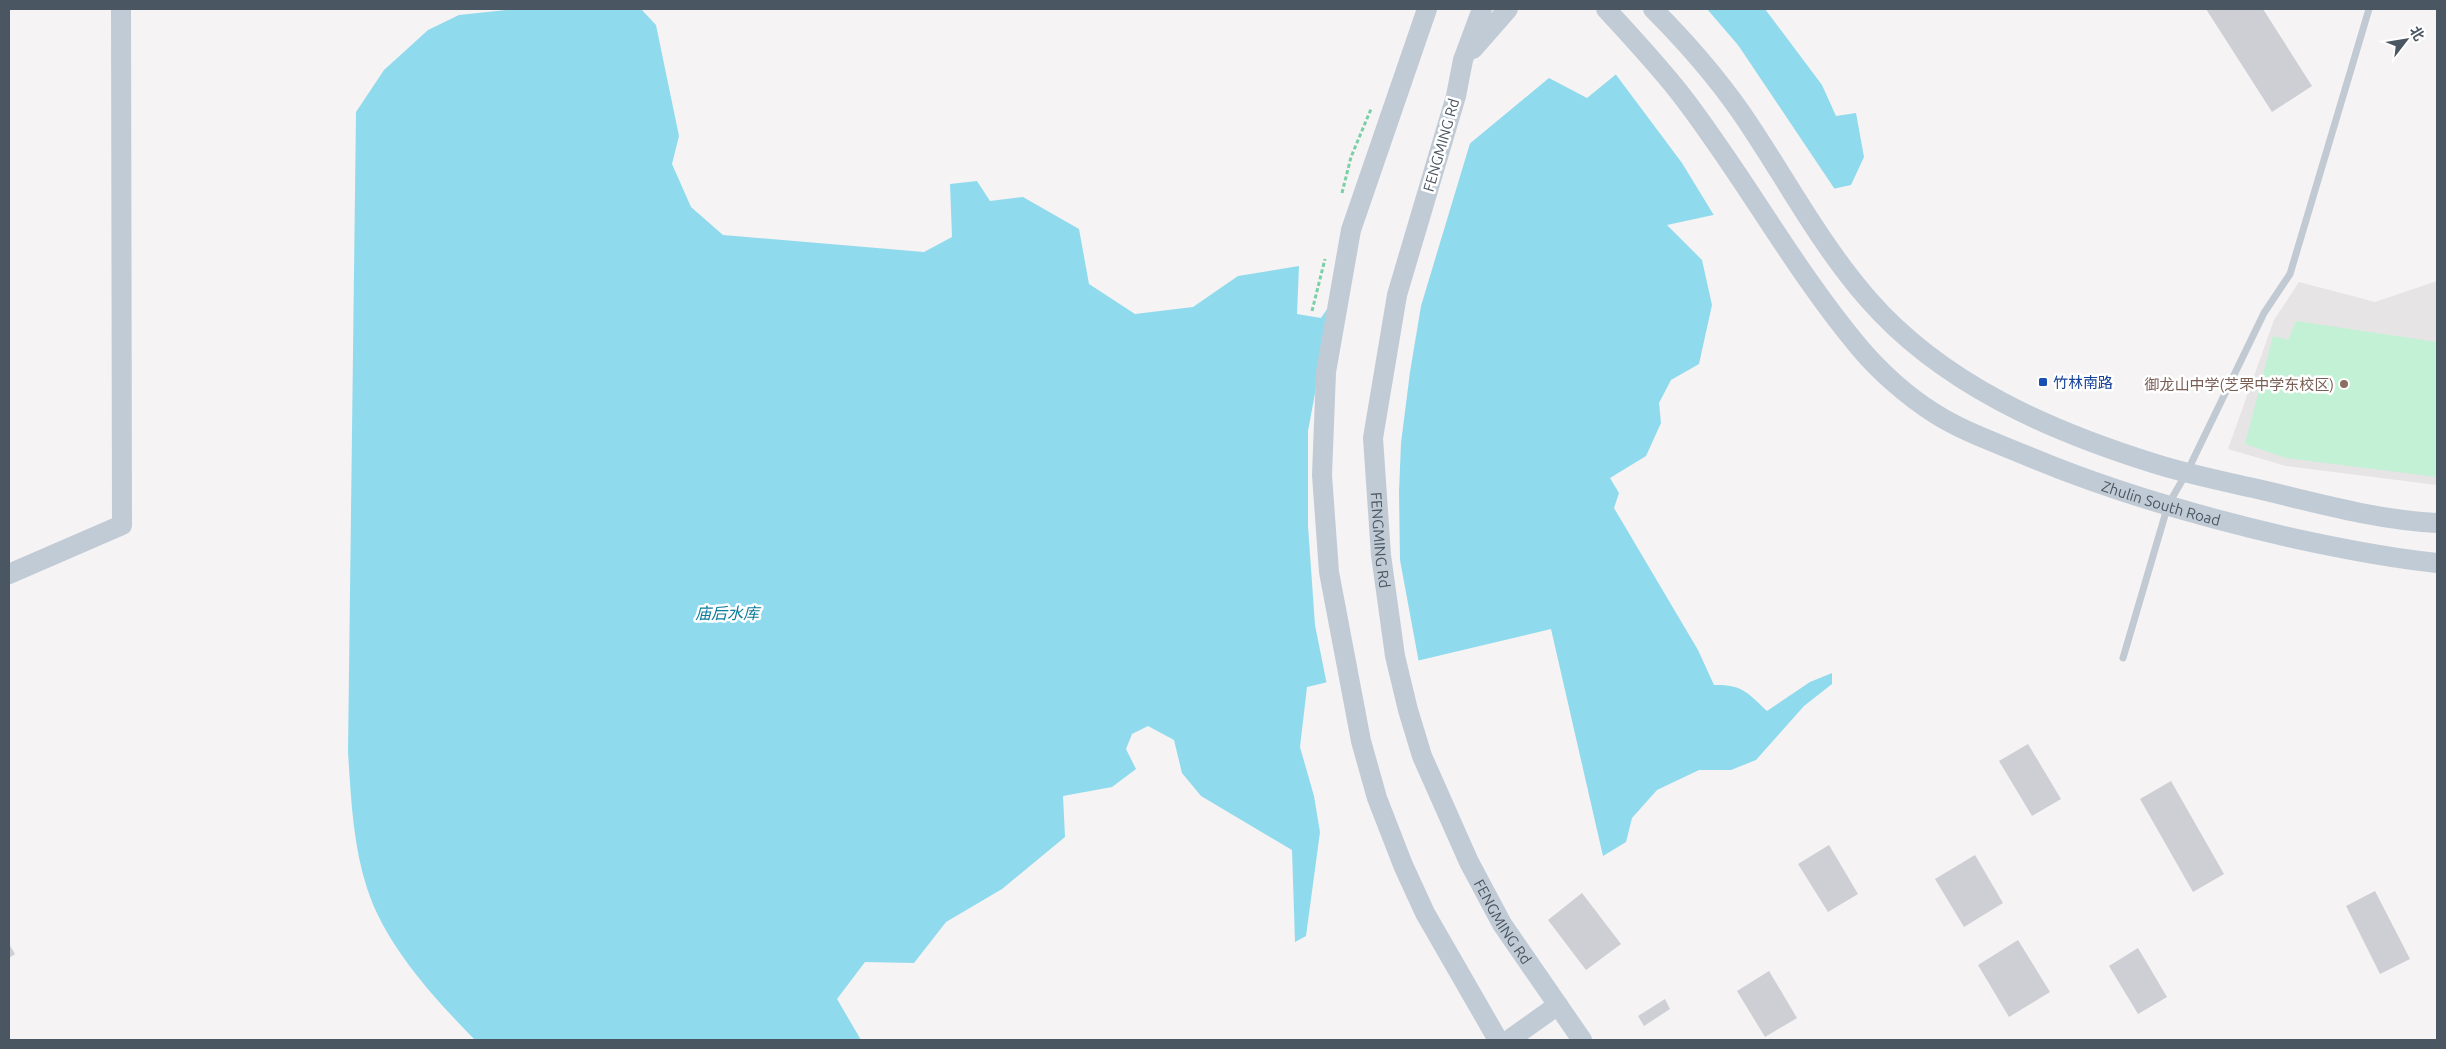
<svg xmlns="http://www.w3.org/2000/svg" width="2446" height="1049" viewBox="0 0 2446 1049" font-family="Ubuntu,'Noto Sans SC',sans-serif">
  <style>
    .education { fill: #e6e4e5 }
    .green { fill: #c3f1d5 }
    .water { fill: #90daee }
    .pier { fill: #f5f3f3 }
    .building { fill: #cdcfd5 }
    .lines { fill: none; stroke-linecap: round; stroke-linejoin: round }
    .path { stroke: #7ad0a6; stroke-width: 3; stroke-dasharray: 4 2.5; stroke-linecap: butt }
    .lane { stroke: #c1cad2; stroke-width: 7 }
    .secondary { stroke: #c1cbd6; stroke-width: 20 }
    .transit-dot { fill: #1a4fb4; stroke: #fff; stroke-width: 2 }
    .education-dot { fill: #8d6e63; stroke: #fff; stroke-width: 2 }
    .labels { text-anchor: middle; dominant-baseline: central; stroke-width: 5; stroke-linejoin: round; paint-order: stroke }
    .street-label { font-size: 15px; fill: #4a5661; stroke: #fff }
    .transit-label { font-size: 15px; fill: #164399; stroke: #fff; text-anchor: start }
    .education-label { font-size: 15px; fill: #785e54; stroke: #fff; text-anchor: end }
    .water-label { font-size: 16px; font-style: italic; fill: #0c7c9b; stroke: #fff }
  </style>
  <rect width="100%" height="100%" fill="#f5f3f3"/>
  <path class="education" d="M2437,281V485L2286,466L2228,449L2274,320L2299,282L2375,302Z"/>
  <path class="green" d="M2296,321L2437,342V477L2286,458L2245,444L2273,336L2288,340Z"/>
  <path class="water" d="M593,9H641L656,25L679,136L672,164L691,207L723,235L924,252L952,237L950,184L977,181L990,201L1023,197L1079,229L1089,284L1135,314L1193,307L1238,276L1299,266L1297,314L1321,318L1403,199L1549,78L1587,98L1696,9H1765L1822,85L1836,116L1856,113L1864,157L1851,185L1667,225L1702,260L1712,305L1699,364L1671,380L1659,403L1661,423L1646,456L1610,478L1619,493L1614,508L1698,650L1714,685C1742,684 1748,693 1767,711L1810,682L1832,673V684L1804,706L1756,760L1731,770H1699L1657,790L1632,818L1626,842L1603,856L1551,629L1307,687L1300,747L1314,796L1320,832L1306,936L1295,942L1292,850L1201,796L1182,773L1174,740L1148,726L1132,734L1126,749L1136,769L1112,787L1063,796L1065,837L1002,889L946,922L914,963L865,962L837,999L861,1040H475C434,998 385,945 367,888C353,844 351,799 348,752L356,112L384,70L428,30L459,15L506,10Z"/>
  <path class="pier" d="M1692,9H1707L1738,45L1836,191L1715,217L1682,163L1614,72Z
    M1471,140L1421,306L1410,372L1401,443L1399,492L1400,560L1419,663L1327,685L1315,625L1308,526V431L1333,296L1401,198Z"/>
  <path class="building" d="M2206,9H2263L2312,86L2272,112Z
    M2028,744L2061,799L2032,816L1999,761Z
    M2171,781L2224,874L2193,892L2140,799Z
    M1829,845L1858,894L1828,912L1798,864Z
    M1975,855L2003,903L1964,927L1935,879Z
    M2375,891L2410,959L2380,974L2346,906Z
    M1582,893L1621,944L1586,970L1548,920Z
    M2018,940L2050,992L2009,1017L1978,965Z
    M9,944L15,954L9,958Z
    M2138,948L2167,997L2138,1014L2109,966Z
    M1769,971L1797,1018L1765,1037L1737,991Z
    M1665,999L1670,1009L1644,1026L1638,1016Z"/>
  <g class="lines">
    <path class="path" d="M1342,193L1351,157L1371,109
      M1312,311L1325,259"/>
    <path class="lane" d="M2123,658L2168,505L2187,472L2264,313L2290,274L2369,9"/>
    <g class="secondary">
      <path d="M1427,9L1351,230L1326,372L1322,475L1329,572L1361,741L1377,798L1403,865L1425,913L1498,1040"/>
      <path id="s1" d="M1482,9L1463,60L1456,96L1397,295L1373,438L1381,555L1395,656L1408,710L1422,756L1469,862L1502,924L1582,1040"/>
      <path id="s2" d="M1606,9C1631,36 1656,63 1679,92C1743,174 1792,267 1859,347C1879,371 1907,396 1934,413C1962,431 1994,442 2025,455C2112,492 2204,518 2297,539C2343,549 2390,558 2437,563"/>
      <path d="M1653,9C1684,40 1714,74 1740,111C1783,173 1818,242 1868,299C1942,384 2050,431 2156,464C2191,475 2227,482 2262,490C2320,504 2378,520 2437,523"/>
      <path d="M1473,49L1508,9"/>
      <path d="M9,574L122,525L121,9"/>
      <path d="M1509,1040L1558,1005"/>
    </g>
  </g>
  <rect class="transit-dot" x="2038" y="377" width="10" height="10" rx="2.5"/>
  <circle class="education-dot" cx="2344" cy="384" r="5"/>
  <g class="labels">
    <g class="street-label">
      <text transform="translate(1441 145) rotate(-74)">FENGMING Rd</text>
      <text stroke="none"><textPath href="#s2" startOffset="768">Zhulin South Road</textPath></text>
      <text stroke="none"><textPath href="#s1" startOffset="546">FENGMING Rd</textPath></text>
      <text stroke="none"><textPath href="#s1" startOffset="951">FENGMING Rd</textPath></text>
    </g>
    <g class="transit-label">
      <text x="2053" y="382">竹林南路</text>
    </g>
    <g class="education-label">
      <text x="2334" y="384">御龙山中学(芝罘中学东校区)</text>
    </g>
    <g class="water-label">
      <text x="727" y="613">庙后水库</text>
    </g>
  </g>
  <rect width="2446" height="1049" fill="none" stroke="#4a5661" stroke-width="20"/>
  <g transform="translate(2406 40) rotate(59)" stroke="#ffffff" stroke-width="4" paint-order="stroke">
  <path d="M0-4L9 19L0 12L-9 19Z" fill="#4a5661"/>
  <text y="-8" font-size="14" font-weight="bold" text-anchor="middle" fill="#4a5661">北</text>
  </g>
</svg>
